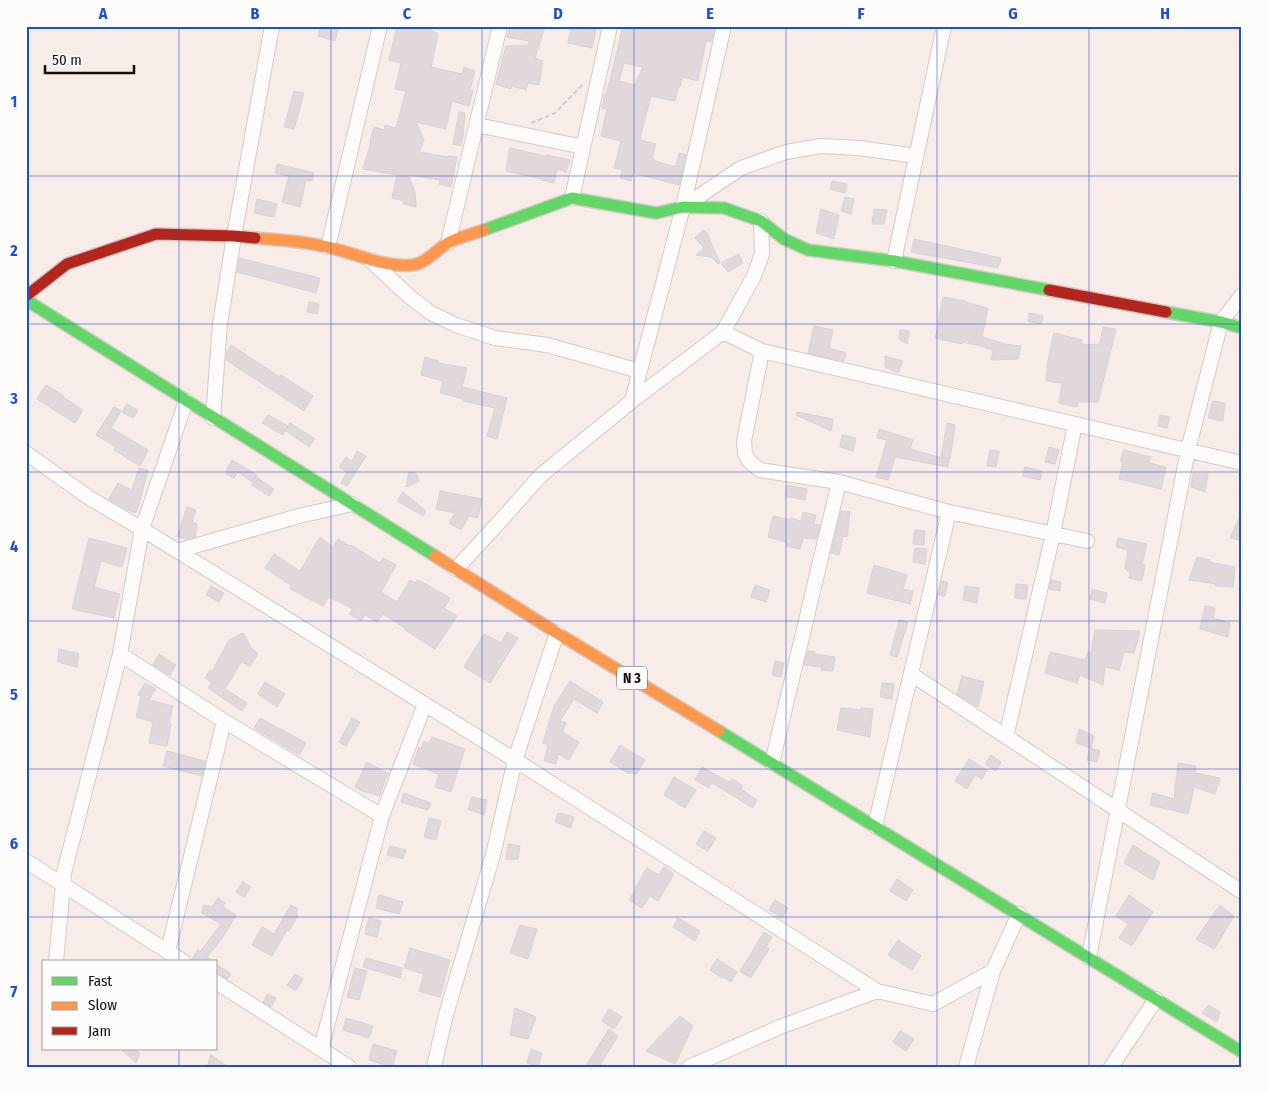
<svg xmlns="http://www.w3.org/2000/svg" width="1268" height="1093" viewBox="0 0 1268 1093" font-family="'Fira Sans Condensed',sans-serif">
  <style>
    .building { fill: #e0d8db; stroke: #d8d1d4; fill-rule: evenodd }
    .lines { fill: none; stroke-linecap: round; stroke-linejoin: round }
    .street-casing { stroke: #d4cac5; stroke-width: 16 }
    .fast-casing { stroke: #d4cac5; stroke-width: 14 }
    .slow-casing { stroke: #d4cac5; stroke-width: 14 }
    .jam-casing { stroke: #d4cac5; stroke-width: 14 }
    .path { stroke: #d2cecd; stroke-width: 2; stroke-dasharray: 5 2.5; stroke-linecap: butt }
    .street { stroke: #fefcfb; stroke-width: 14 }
    .fast { stroke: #63d668; stroke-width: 11 }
    .slow { stroke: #ff974d; stroke-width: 11 }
    .jam { stroke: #b3261e; stroke-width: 11 }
    .grid { fill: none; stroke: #1d4ed8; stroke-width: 1; stroke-opacity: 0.55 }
    .labels { text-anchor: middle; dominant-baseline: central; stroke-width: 4; stroke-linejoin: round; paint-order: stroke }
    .shield { fill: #fcfcfc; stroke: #5c5551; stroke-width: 1 }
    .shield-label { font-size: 14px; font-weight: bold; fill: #180e08 }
    .neatline { fill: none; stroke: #1d4ed8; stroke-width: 2 }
    .grid-label { font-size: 16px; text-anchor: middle; font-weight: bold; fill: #1d4ed8 }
  </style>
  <rect width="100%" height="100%" fill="#f7ece7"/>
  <path class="building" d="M321,26H339L335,41L318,36Z
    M397,26H423L438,34L431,67L462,74L464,67L475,71L470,90H473L469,106L452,101L446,129L416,122L424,140L419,152L447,157L448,156L457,157L451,187L439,184L440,180L408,175L415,192L416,207L403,204L404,201L392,198L397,175L363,169L371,142L370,141L374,127L384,130L385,125L396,128L406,91L395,89L401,63L389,60Z
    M510,26H545L535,58L543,61L539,85L528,83L526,90L512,86L511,89L496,84L506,46L529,45V41L507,37Z
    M571,26L596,30L592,48L568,43Z
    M623,26H715L711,42L706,41L698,81L682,77L680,87H678L675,101L651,96L643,126L640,140L656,144L652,159H654V161L676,167L679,153L686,155L679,185L633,173L631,181L620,178L622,170L614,168L621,141L601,136L607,109L602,108L605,94L606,95L613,68ZM624,63L643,67L635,85L619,81Z
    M294,91L304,93L294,129L284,127Z
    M459,112L465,113L463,136L461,146L453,144Z
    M510,148L545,156L546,155L556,157L570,160L566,172L557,169L554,183L542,180V179L506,171Z
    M277,164L314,173L312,181L306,180L300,207L282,202L289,176L275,173Z
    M832,181L847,184L845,193L830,189Z
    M845,197L854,199L851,214L841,211Z
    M257,199L277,204L274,217L254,213Z
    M821,209L839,215L834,239L816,233Z
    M874,209L887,210L884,224H872Z
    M703,230L707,233L720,263L718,264L711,257L696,255L704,248L695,238Z
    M914,239L1001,258L998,268L911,252Z
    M739,254L743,263L728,272L721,263Z
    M239,258L320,278L316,293L237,272Z
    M943,297L965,301V302L988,308L982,337L1005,344L1021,346L1018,359L991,360L993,350L986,348V347L962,342V344L935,338L939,324H938Z
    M309,302L319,304L317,314L307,312Z
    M1029,313L1043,316L1041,324L1028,321Z
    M814,326L833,330L829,348L846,353L844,361L808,353Z
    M1103,327L1116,329L1098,402H1078L1077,407L1059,403L1062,383L1046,381L1048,360L1054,333L1082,340V345L1100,344Z
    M900,330L909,331L907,344L899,339Z
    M231,345L280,377L281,375L313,396L304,411L226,360L227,352Z
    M885,356L903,361L898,373L885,367Z
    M425,357L439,361L438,363L467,368L462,387L507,398L497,439L487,436L495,408L463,401L464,399L440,393L443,381L421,375Z
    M46,385L64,396L63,397L83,410L75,423L37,399Z
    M1213,401L1225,403L1223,421L1208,418Z
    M127,404L138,410L133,418L122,412Z
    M114,407L121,411L111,428L148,450L140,466L114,450L116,447L96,435Z
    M797,412L833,419L831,431L796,415Z
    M268,415L288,426L283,435L262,423Z
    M1160,415L1170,417L1167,428L1158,426Z
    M290,423L315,439L309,447L286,431Z
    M947,423L955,425L950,459L941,457Z
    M879,429L913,440L910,449L949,460L948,467L895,457L888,480L876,477L887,440L877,438Z
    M842,435L856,438L853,451L840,447Z
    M1049,447L1059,450L1055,464L1045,462Z
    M990,450L999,451L996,467L987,466Z
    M1124,450L1151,457L1149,463L1166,467L1161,489L1119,479L1123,462L1120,461Z
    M357,451L366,456L347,486L341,483L347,472L339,467L346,457L352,461Z
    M232,460L257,475L252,482L238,472L234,478L225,473Z
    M1025,467L1042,471L1040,480L1023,476Z
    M139,468L148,470L139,504L136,513L128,510L109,499L118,483L132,490Z
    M409,472L416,473L419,481L406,487Z
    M1193,474H1208L1205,492L1191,487Z
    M256,477L274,489L269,496L252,485Z
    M787,485L807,489L805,500L785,496Z
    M440,491L482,499L478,518L469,516L461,530L449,523L455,513L436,509Z
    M403,492L426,511L423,516L397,501Z
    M187,507L196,510L192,522L197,524L195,537L186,539L177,536Z
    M841,511L850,512L847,537L843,536L839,555L831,553Z
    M803,512L816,515L814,524L820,525L816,539L803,538L800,549L786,546V542L768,537L773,516L790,520V518L801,521Z
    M1242,512V541L1230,538Z
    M915,530L925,531L924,545L913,544Z
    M320,537L333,547L338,539L350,546L351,545L380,563L383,558L396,565L381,592L397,602L410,580L415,583L417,580L424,583L450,598L444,608L457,616L435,649L405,630V628L383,614L377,622L365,615L361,621L349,614L353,609L329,597L323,606L290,589L292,586L265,568L274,554L300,571Z
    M89,538L127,548L122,567L101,561L94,587L120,594L114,618L72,609Z
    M1118,538L1147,544L1142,564L1145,565L1142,581L1129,578L1130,573L1125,569L1128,550L1116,547Z
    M915,548L927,549L925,564L913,562Z
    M1197,557L1210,560L1209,562L1235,567L1233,587L1216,586V584L1189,580Z
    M874,565L907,575L903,589L913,591L910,604L867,593Z
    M1051,580L1061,582L1060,591L1049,589Z
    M942,581L948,583L945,596L938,595Z
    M1016,584L1028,585L1026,599L1015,598Z
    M755,585L770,590L766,602L751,597Z
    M211,586L224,593L219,602L206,595Z
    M965,586L979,588L977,603L963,600Z
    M1092,589L1107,593L1105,603L1090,599Z
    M1205,606L1215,608L1213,618L1230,623L1228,637L1200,629Z
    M899,620L908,622L897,657L890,655Z
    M1095,630L1140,631L1134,653L1124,652L1119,670L1105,667L1103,685L1080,675L1077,683L1045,673L1050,652L1085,660L1088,652L1091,653Z
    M507,632L518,638L490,683L464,667L484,634L501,643Z
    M243,633L251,648L258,654L250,666H248L242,662L240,664L225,689L247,703L242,711L208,688L212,683L205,678L210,670L212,671L229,640Z
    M59,649L79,654L77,667L58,662Z
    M808,651L815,652V654L835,657L833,671L821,670L822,667L804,665Z
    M159,654L176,665L170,675L153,665Z
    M775,661L784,663L781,677L772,675Z
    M962,676L984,682L978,707L957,694Z
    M570,681L603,702L597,713L574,699L560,721L566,723L562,732L579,742L569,760L558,754L556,764L544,761L548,745L543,743L554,706Z
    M265,682L285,694L277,707L258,694Z
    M145,683L156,689L149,700L173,706L169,723L171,724L167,746L149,743L153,722L136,717L141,696L138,695Z
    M882,683L894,684L892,699L880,697Z
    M841,708L861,710V708L873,709L870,737L837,730Z
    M260,718L306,743L299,755L254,728Z
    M352,718L360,722L346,746L339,742Z
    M1079,729L1094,736L1091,748L1076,743Z
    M432,737L465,749L451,792L435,787L439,774L413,764L419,747L421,748L424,741L429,743Z
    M620,745L645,760L636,775L631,772L629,774L610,762Z
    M1090,748L1100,751L1097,762L1087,760Z
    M167,751L205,761L202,776L163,766Z
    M991,755L1001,762L996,771L985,764Z
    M969,759L987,770L982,779L975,775L967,789L955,781Z
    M367,762L389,774L385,779L380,796L362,791L355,787Z
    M1178,763L1196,766L1195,773L1220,778L1215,794L1194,787L1188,814L1150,805L1153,793L1174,799Z
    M702,767L729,782L732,779L743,786L741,789L757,800L753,808L712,783L709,788L695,780Z
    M674,777L696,790L685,808L664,795Z
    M404,793L431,803L428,810L401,802Z
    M472,797L487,800L484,815L468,809Z
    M558,813L574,817L571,828L555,822Z
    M429,818L441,821L436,840L424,837Z
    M704,831L716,838L708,851L696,844Z
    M508,844L520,846L518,859H506Z
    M1133,845L1160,862L1153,880L1124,863Z
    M390,846L406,850L403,859L387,855Z
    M664,867L674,874L658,901L650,896L642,908L629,900L636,889L635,888L647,868L659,875Z
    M897,879L913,890L906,901L890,891Z
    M243,882L251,887L244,897L236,892Z
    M379,895L403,902L399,914L376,908Z
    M1129,895L1153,912L1132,946L1119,938L1128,924L1116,916Z
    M218,898L225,903L223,907L236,915L221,940L207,957L215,962H193L192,959L198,950L200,952L221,924L202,913L204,905L212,907Z
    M775,900L788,908L782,918L769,910Z
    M291,905L298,909L296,914L298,915L289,931L287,930L272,956L252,945L262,927L274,934Z
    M1220,905L1234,916L1214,949L1196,939Z
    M369,918L381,921L377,937L365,934Z
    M678,918L700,931L695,941L673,927Z
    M520,925L537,929L528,959L510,953Z
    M764,932L772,937L766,947L769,949L751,978L740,971Z
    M898,940L921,956L912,970L888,955Z
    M410,948L450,960L440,997L419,991L424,974L404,968Z
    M366,958L402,968L400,978L363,967Z
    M717,959L737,972L731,982L723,977L722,978L710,970Z
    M216,964L231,974L227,979L216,973Z
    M355,968L367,971L359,1000L347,997Z
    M295,974L303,979L296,991L287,985Z
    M268,994L276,998L271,1007L263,1002Z
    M1209,1005L1220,1012L1217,1022L1202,1013Z
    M515,1008L536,1017L528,1039L510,1035Z
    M609,1009L622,1017L614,1029L602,1021Z
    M680,1016L693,1026L675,1064L646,1051Z
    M346,1018L373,1026L369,1038L343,1030Z
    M609,1029L618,1036L606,1055L599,1067H585Z
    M900,1031L914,1039L906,1051L893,1042Z
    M373,1044L397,1051L392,1067L369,1060Z
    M121,1049H134L140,1053L136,1063Z
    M531,1049L542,1053L538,1067L527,1063Z
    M211,1055L228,1067H207Z"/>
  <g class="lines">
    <defs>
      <path id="street" d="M477,125L583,147
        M572,198L610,26
        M683,207L741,168L786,152L821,146L859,148L916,156
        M448,243L500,26
        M328,247L380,26
        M371,261L410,297L431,313L456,325L495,338L547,345L590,357L639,371
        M894,261L944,26
        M723,332L762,351L1242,463
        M762,351L744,441L745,454L749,461L760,470L839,482L949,512L1087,541
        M632,401L683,207L724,26
        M213,418L220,324L234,236L272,26
        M26,453L88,497L142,529L515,760L877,991
        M177,551L299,516L352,504
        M456,569L502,519L540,476L632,401L723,332L754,276L762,254L761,221
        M120,654L224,721L382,816
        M911,674L1242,892
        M1006,737L1053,534L1075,424
        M772,763L839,482
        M875,826L949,512
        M26,861L184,962
        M168,951L224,721
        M1089,957L1188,450L1221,322L1242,295
        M56,962L64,873L120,654L142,529L186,401
        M216,982L349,1067
        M321,1049L382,816L425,704
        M434,1067L445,1018L493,855L515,760L557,633
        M689,1067L780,1027L877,991L933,1004L993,971L1019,914
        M966,1067L993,971
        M1111,1067L1156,999"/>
      <path id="fast" d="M484,230L572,198L656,213L683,207L724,208L761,221L784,239L808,250L894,261L1049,290
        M26,300L435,556
        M1166,312L1221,322L1242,328
        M719,731L1242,1052"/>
      <path id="slow" d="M255,238C279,240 304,241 327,247C355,253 384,268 413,265C427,263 437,249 448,243C459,237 473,234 484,230
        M435,556L557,633L719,731"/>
      <path id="jam" d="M1049,290L1166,312
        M26,296L67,264L156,234L234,236L255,238"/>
    </defs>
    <use href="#street" class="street-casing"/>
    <use href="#fast" class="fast-casing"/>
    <use href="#slow" class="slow-casing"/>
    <use href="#jam" class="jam-casing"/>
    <path class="path" d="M531,123L555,113L584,83"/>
    <use href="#street" class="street"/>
    <use href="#fast" class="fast"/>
    <use href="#slow" class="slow"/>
    <use href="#jam" class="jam"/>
  </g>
  <path class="grid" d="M179,26V962M331,26V1067M482,26V1067M634,26V1067M786,26V1067M937,26V1067M1089,26V1067M26,176H1242M26,324H1242M26,472H1242M26,621H1242M26,769H1242M26,917H1242M179,1049V1067"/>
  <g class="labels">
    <rect class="shield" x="617" y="666.5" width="30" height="23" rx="4"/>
    <g class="shield-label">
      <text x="632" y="678">N 3</text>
    </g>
  </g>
  <rect width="1268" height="1093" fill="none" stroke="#fcfcfc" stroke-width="55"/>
  <rect x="42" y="960" width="175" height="90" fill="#fcfcfc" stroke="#a19d9a"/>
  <rect x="52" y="977" width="25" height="8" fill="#63d668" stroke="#a19d9a"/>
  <text x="88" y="986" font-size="15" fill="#180e08">Fast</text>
  <rect x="52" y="1002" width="25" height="8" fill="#ff974d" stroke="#a19d9a"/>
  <text x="88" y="1010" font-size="15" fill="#180e08">Slow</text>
  <rect x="52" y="1027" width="25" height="8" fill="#b3261e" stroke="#a19d9a"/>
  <text x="88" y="1036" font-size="15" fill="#180e08">Jam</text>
  <path d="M45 65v8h89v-8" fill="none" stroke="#180e08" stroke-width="2.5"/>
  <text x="52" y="65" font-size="15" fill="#180e08" stroke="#fcfcfc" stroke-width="4" paint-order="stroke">50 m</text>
  <rect x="28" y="28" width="1212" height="1038" class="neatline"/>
  <g class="grid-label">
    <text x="103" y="19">A</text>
    <text x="255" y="19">B</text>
    <text x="407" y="19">C</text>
    <text x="558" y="19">D</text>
    <text x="710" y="19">E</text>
    <text x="861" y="19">F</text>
    <text x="1013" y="19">G</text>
    <text x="1165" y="19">H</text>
    <text x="14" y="107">1</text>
    <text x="14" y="256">2</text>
    <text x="14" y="404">3</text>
    <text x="14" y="552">4</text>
    <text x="14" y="700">5</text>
    <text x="14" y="849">6</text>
    <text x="14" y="997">7</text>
  </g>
</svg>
